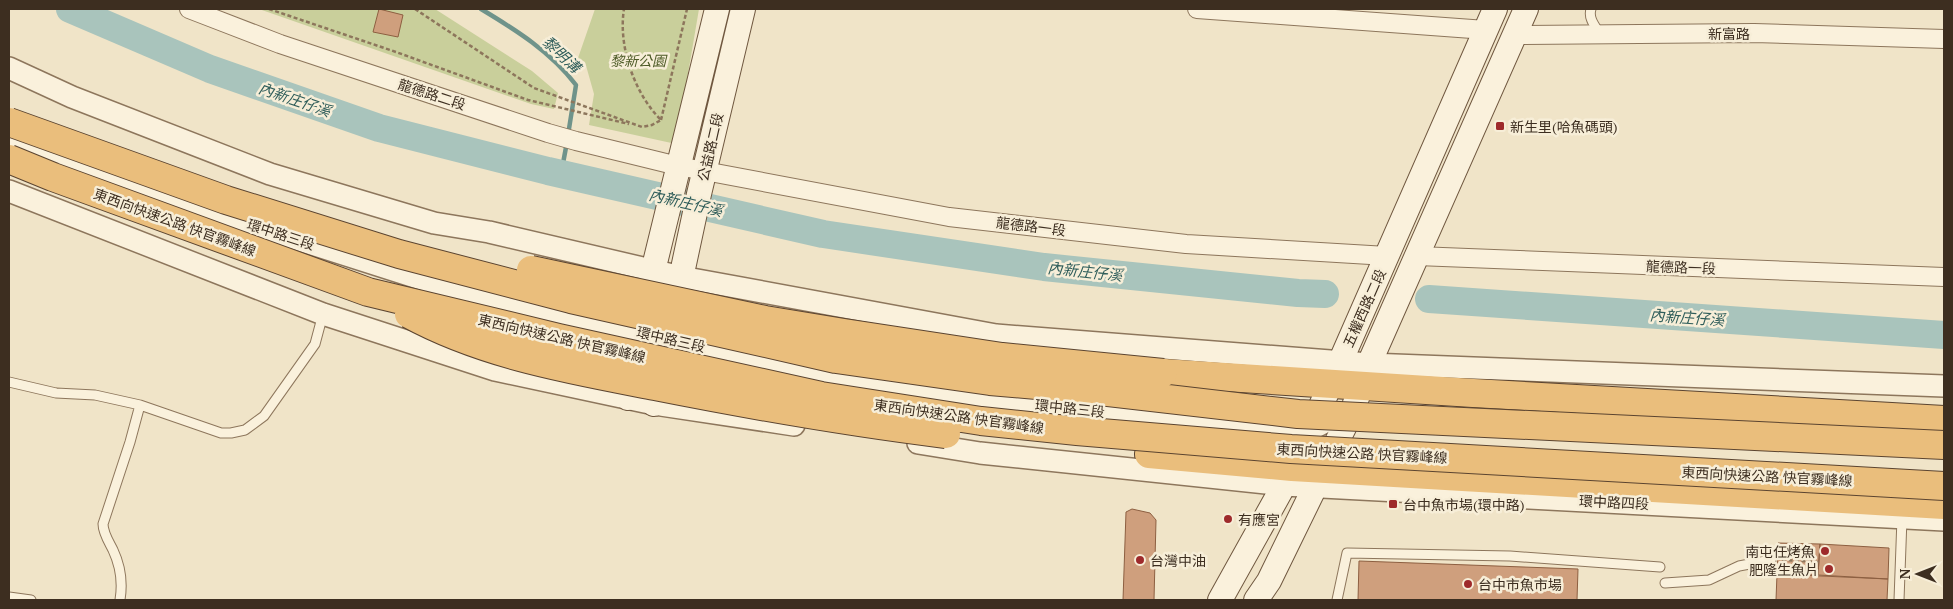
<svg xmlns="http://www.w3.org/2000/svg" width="1953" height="609" viewBox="0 0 1953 609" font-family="'PT Serif','Noto Sans TC',serif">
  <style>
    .green { fill: #c9cf9b }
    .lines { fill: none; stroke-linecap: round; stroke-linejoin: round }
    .stream { stroke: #6f938a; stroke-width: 4.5 }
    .river { stroke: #a9c4bc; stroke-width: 28 }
    .building { fill: #cf9f7d; stroke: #8d5f41 }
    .service-casing { stroke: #8d765c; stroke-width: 11 }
    .minor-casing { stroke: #8d765c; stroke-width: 20 }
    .tertiary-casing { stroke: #8d765c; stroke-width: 24 }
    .secondary-casing { stroke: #6f573f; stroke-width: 26 }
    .trunk-casing { stroke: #5b4430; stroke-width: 30 }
    .path { stroke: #8d765c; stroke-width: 2.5; stroke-dasharray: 4 2.5; stroke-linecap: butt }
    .service { stroke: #faf1dc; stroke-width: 9 }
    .minor { stroke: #faf1dc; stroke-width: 18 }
    .tertiary { stroke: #faf1dc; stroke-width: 21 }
    .secondary { stroke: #faf1dc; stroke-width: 24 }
    .trunk { stroke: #eabe7c; stroke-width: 28 }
    .trunk-bridge-casing { stroke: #5b4430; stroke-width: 30; stroke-linecap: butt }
    .trunk-bridge { stroke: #eabe7c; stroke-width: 28 }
    .poi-dot { fill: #9e2a2b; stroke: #f7eed8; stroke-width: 2 }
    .labels { text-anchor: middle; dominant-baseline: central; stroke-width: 5; stroke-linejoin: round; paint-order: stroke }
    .street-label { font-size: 14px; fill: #3d2e20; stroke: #f7eed8 }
    .park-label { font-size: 14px; font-style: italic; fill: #4d5a26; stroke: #f7eed8 }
    .poi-label { font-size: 14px; fill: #3d2e20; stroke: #f7eed8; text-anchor: start }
    .water-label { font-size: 15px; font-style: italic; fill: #2f5d5a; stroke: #f7eed8 }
  </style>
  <rect width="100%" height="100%" fill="#f0e4c8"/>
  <path class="green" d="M259,9H435L532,71L558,93L554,109L531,104Z
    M595,9H699L676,144L589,125L594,94L585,62L578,58Z"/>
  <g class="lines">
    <path class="stream" d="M481,9C516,30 551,52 576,85L568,135
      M561,174L567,142"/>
    <path class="river" d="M70,9L210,69L379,128L548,171L823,234L1044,267L1298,293L1325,294
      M1429,299L1944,335"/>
  </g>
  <path class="building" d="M379,9L403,15L398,37L373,32Z
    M1132,509L1150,513L1156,520L1154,600H1123L1126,512Z
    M1778,543L1820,544L1818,575L1777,574Z
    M1820,544L1889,548L1888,579L1818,575Z
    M1359,561L1578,569L1577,600H1358Z
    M1777,574L1888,579L1887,600H1776Z"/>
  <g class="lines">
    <defs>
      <path id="service" d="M1591,9C1588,18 1595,26 1600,34
        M9,382L56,393L95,395L140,405
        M1665,583L1709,580L1739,566L1771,560
        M9,597L31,600
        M120,600C123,582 121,567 113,550C109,542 103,533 103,524L130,442L140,405L221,433H231L245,430L264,416L315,344L323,314
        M1337,600L1347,553L1510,556L1660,567
        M1899,600L1902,518"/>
      <path id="minor" d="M189,9L280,44L548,133L576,141L678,166L949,217L1186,244L1387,256
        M1197,9L1486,30
        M1514,35L1754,33L1944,39
        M1417,256L1944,277"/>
      <path id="tertiary" d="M9,68L72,97L270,174L434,223L489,232L681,277L996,335L1369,364L1944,386
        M9,138L218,214L459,291L667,339L832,375L988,399L1162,418L1310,430L1325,422
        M9,191L323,314L495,370L654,404L794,425
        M918,443L980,453L1284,485L1944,520"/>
      <path id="secondary" d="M628,398L653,271L717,9
        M654,404L699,194L743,9
        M1220,600L1284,485L1306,440L1495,9
        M1256,600L1269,581L1353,409L1369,364L1526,9"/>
      <path id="trunk" d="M1163,373L1473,393L1944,420
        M1149,454L1292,467L1944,505"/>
    </defs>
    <use href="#service" class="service-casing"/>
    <use href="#minor" class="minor-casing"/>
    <use href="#tertiary" class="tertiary-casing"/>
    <use href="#secondary" class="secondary-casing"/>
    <use href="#trunk" class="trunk-casing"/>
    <path class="path" d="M269,9L396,52L528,100L629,124
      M415,9L534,88L642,127L652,125L661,120C634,93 618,46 624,9
      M661,120L687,9
      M1782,560L1819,562"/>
    <use href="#service" class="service"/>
    <use href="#minor" class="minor"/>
    <use href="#tertiary" class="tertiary"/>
    <use href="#secondary" class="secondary"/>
    <use href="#trunk" class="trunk"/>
    <defs>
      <path id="trunk-bridge" d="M9,122L226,200L399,254L571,299L836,359L990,381L1082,389L1298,414L1944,445
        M9,159L53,177L368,292L559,338L821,396L981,421L1077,431L1291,449L1944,486
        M531,270L765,320L844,333L1002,357L1163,373
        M409,314C484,355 572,370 655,386C751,405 848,422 946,434"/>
    </defs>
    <use href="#trunk-bridge" class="trunk-bridge-casing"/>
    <use href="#trunk-bridge" class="trunk-bridge"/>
  </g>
  <g class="poi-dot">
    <rect x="1495" y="121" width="10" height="10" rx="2.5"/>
    <rect x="1388" y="499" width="10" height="10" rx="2.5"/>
    <circle cx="1228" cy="519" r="5"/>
    <circle cx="1825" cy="551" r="5"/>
    <circle cx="1140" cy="560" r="5"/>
    <circle cx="1829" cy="569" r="5"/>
    <circle cx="1468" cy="584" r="5"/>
  </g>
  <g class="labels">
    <g class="street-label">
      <text x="1729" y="33">新富路</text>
      <text transform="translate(432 94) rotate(18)">龍德路二段</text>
      <text transform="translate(710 147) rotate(-77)">公益路二段</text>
      <text transform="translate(175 222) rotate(20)">東西向快速公路 快官霧峰線</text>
      <text transform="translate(1031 226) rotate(7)">龍德路一段</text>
      <text transform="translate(281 234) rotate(18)">環中路三段</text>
      <text transform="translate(1681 267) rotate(2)">龍德路一段</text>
      <text transform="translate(1364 308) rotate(-66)">五權西路二段</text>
      <text transform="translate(562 338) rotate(13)">東西向快速公路 快官霧峰線</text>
      <text transform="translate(671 339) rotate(13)">環中路三段</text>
      <text transform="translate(1070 408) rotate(6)">環中路三段</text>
      <text transform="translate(959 416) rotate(8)">東西向快速公路 快官霧峰線</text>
      <text transform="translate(1362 453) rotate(3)">東西向快速公路 快官霧峰線</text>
      <text transform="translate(1767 476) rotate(3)">東西向快速公路 快官霧峰線</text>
      <text transform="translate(1614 502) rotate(3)">環中路四段</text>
    </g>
    <g class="park-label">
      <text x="638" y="60">黎新公園</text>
    </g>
    <g class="poi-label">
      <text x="1510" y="126">新生里(哈魚碼頭)</text>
      <text x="1403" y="504">台中魚市場(環中路)</text>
      <text x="1238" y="519">有應宮</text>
      <text x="1815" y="551" text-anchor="end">南屯任烤魚</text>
      <text x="1150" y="560">台灣中油</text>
      <text x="1819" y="569" text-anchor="end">肥隆生魚片</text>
      <text x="1478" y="584">台中市魚市場</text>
    </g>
    <g class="water-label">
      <text transform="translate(562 54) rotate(43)">黎明溝</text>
      <text transform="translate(295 99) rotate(19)">內新庄仔溪</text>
      <text transform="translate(686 202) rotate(13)">內新庄仔溪</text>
      <text transform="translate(1085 271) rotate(6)">內新庄仔溪</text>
      <text transform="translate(1687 317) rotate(4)">內新庄仔溪</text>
    </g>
  </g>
  <rect width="1953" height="609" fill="none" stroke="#3d2e20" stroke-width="20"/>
  <g transform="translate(1918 574) rotate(270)" stroke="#f7eed8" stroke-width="4" paint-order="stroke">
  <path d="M0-4L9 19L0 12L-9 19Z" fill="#3d2e20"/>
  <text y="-8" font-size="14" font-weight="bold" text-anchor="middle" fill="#3d2e20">N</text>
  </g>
</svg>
